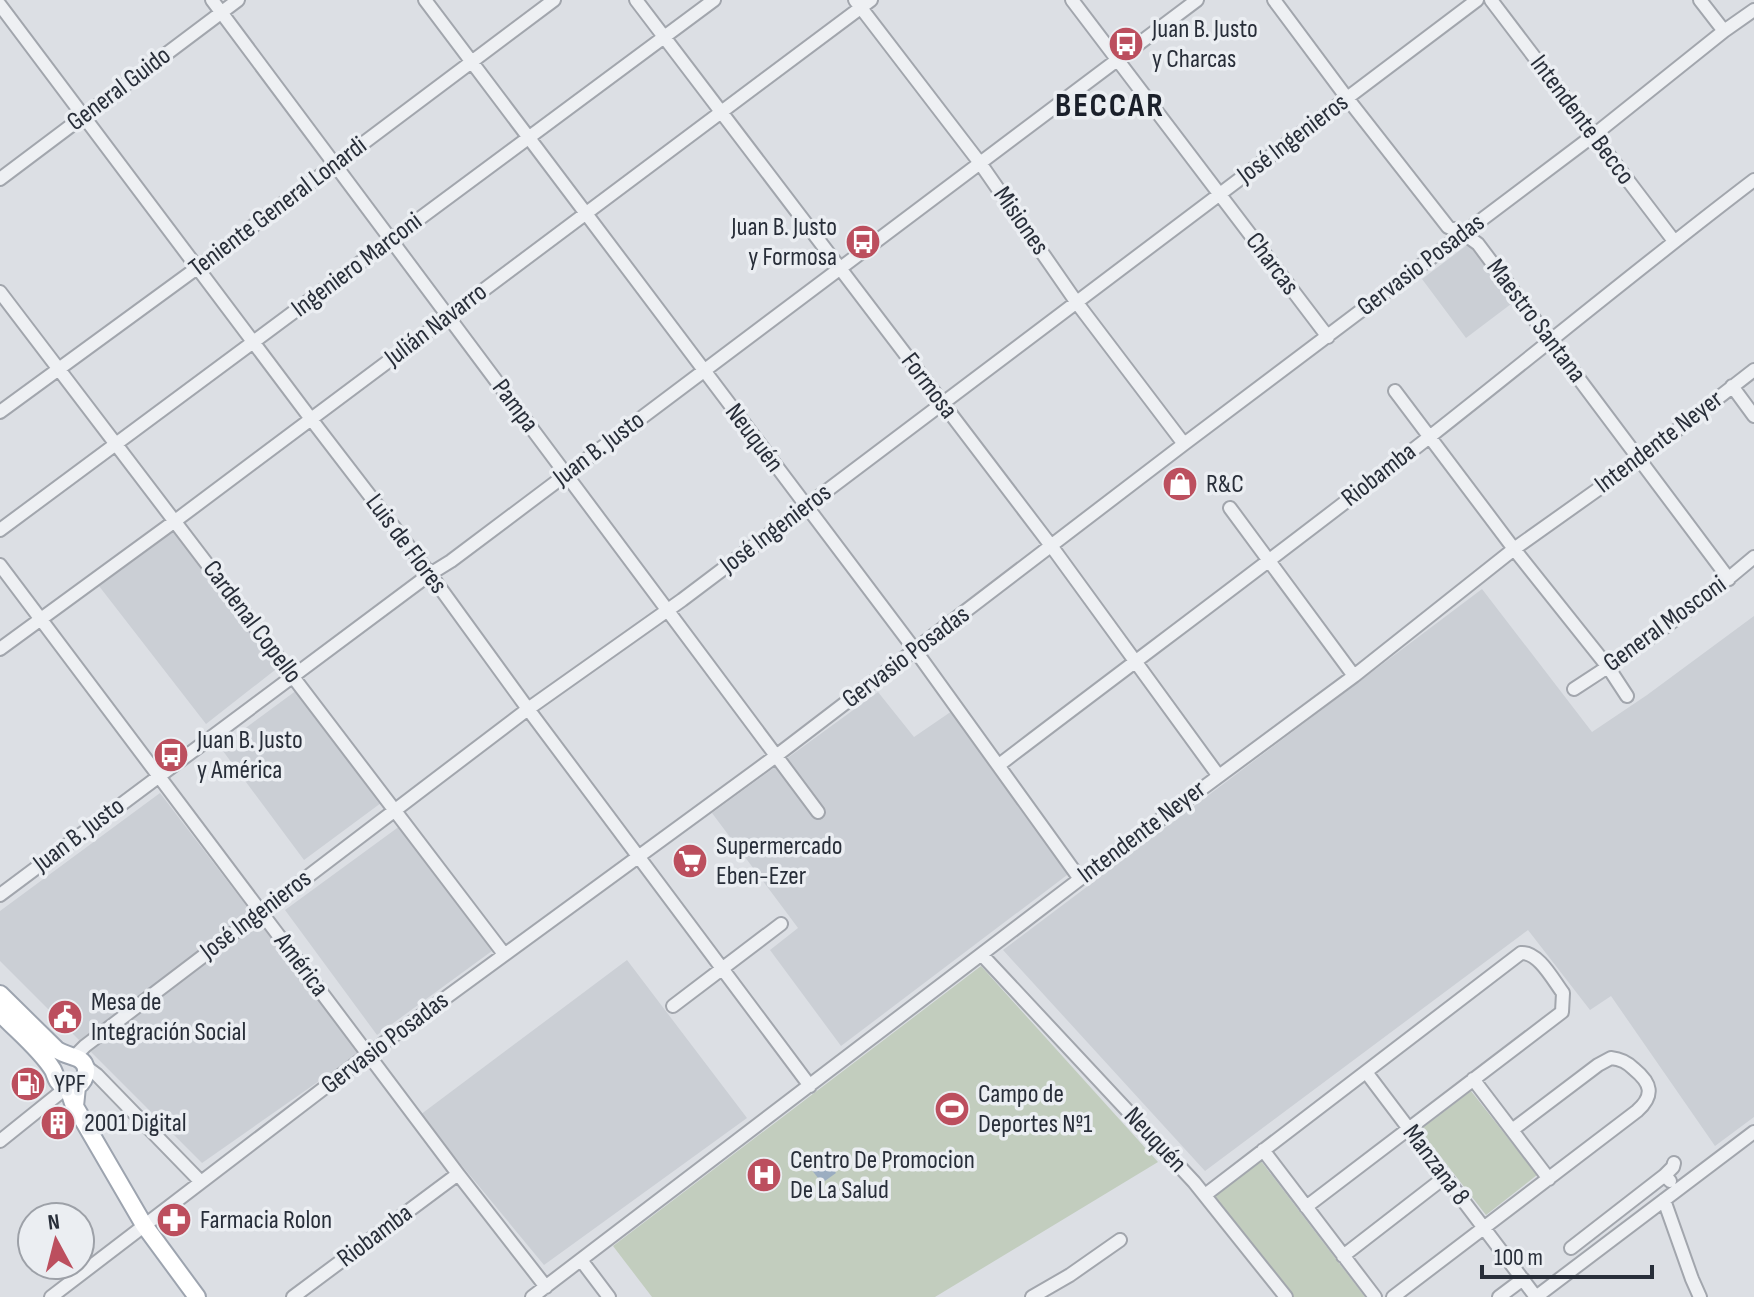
<svg xmlns="http://www.w3.org/2000/svg" width="1754" height="1297" viewBox="0 0 1754 1297" font-family="'Sofia Sans Condensed',sans-serif">
  <style>
    .built { fill: #cbcfd5 }
    .green { fill: #c2cdbe }
    .water { fill: #9badc1 }
    .lines { fill: none; stroke-linecap: round; stroke-linejoin: round }
    .minor-casing { stroke: #a2a6ad; stroke-width: 16 }
    .major-casing { stroke: #9da4af; stroke-width: 20 }
    .minor { stroke: #eef0f3; stroke-width: 12 }
    .major { stroke: #fff; stroke-width: 16 }
    .labels { text-anchor: middle; dominant-baseline: central; stroke-width: 7; stroke-linejoin: round; paint-order: stroke }
    .poi-label { font-size: 26px; fill: #282e39; stroke: #ebeef2; text-anchor: start }
    .street-label { font-size: 26px; fill: #282e39; stroke: #ebeef2 }
    .district-label { font-size: 34px; font-weight: bold; letter-spacing: 2px; fill: #1a1f2a; stroke: #ebeef2 }
  </style>
  <rect width="100%" height="100%" fill="#dcdfe4"/>
  <path class="built" d="M1471,242L1515,301L1466,338L1422,279Z
    M173,529L280,666L206,724L99,586Z
    M1482,589L1592,732L1647,695L1754,616V1117L1715,1146L1611,996L1590,1010L1528,930L1205,1171L1003,950Z
    M297,690L381,803L304,860L220,747Z
    M878,692L914,737L952,711L1075,869L841,1046L770,950L798,928L712,813Z
    M160,793L359,1053L202,1163L0,961V911Z
    M404,823L496,948L377,1035L285,910Z
    M627,960L747,1118L544,1265L420,1115Z"/>
  <path class="green" d="M981,966L1158,1162L935,1297H652L613,1246Z
    M1471,1091L1537,1175L1486,1215L1420,1130Z
    M1261,1161L1365,1297H1292L1215,1196Z"/>
  <path class="water" d="M821,1154L836,1173L822,1183L807,1164Z"/>
  <g class="lines">
    <defs>
      <path id="minor" d="M212,0L818,812
        M425,0L915,650L1080,879
        M636,0L1052,547L1218,775
        M855,0L980,163L1077,303L1184,444
        M1072,0L1328,337
        M1274,0L1347,98L1448,227L1463,233L1478,244L1729,579
        M1491,0L1674,241
        M1700,0L1724,31
        M0,5L311,419L430,574L528,709L810,1086
        M0,179L238,0
        M0,292L504,954
        M1732,386L1754,416
        M1395,391L1514,549L1608,667L1627,696
        M0,412L197,268L554,0
        M1230,508L1354,676
        M0,530L714,0
        M0,565L458,1174L546,1287
        M0,649L175,521L871,0
        M1574,689C1636,649 1698,605 1754,557
        M999,765C1143,655 1289,547 1432,435C1540,350 1645,263 1754,180
        M0,895L430,574L451,561L1197,0
        M982,955L1194,1182L1286,1297
        M673,1006L781,924
        M74,1057L85,1046L528,709L682,600L1477,0
        M85,1066L97,1075L201,1182
        M1366,1072L1536,1297
        M1473,1079L1549,1179
        M0,1141L66,1088
        M1263,1150L1375,1297
        M1670,1181L1665,1175L1673,1167L1674,1163
        M1205,1195L1521,953C1539,952 1553,980 1563,993L1562,1012L1306,1207
        M1664,1200L1692,1279L1700,1297
        M1571,1248L1665,1175
        M1343,1256L1445,1177
        M581,1260L609,1297
        M51,1297L366,1056L776,756L1184,444L1594,135L1724,31L1754,10
        M293,1297L458,1174
        M532,1297L1080,879L1354,676L1514,549L1628,468L1754,370
        M1032,1297L1070,1275L1120,1240
        M1393,1297L1637,1111C1655,1095 1651,1083 1634,1069C1627,1062 1621,1059 1611,1058L1598,1065L1512,1130
        M1499,1297L1523,1279
        M1536,1297L1754,1132"/>
      <path id="major" d="M0,994L57,1050C64,1054 69,1055 77,1058C91,1064 87,1079 77,1087L75,1106
        M0,1013C17,1031 40,1049 53,1070C56,1076 56,1082 63,1086C68,1089 70,1088 76,1087
        M68,1088L73,1103L144,1225L197,1297"/>
    </defs>
    <use href="#minor" class="minor-casing"/>
    <use href="#major" class="major-casing"/>
    <use href="#minor" class="minor"/>
    <use href="#major" class="major"/>
  </g>
  <defs>
    <symbol id="bus-disc" viewBox="-11 -11 22 22"><circle r="9.5" fill="#bc4f5e" stroke="#ebeef2"/><path d="M-5-6H5V4H4V6H2V4H-2V6H-4V4H-5ZM-3.5-4V0h7V-4ZM-3.5 1.2v1.5H-2V1.2ZM2 1.2v1.5H3.5V1.2Z" fill="#fff"/></symbol>
    <symbol id="shop-disc" viewBox="-11 -11 22 22"><circle r="9.5" fill="#bc4f5e" stroke="#ebeef2"/><path d="M-5-2.5h2.3a2.7 3.5 0 0 1 5.4 0H5L5.5 6h-11ZM-1.5-2.5h3a1.5 2.3 0 0 0-3 0Z" fill="#fff"/></symbol>
    <symbol id="supermarket-disc" viewBox="-11 -11 22 22"><circle r="9.5" fill="#bc4f5e" stroke="#ebeef2"/><path d="M-6-5.5h2.5l.6 2H6L4.5 2H-2.5L-4.4-4H-6ZM-1.5 3.2a1.3 1.3 0 1 0 .1 0ZM3 3.2a1.3 1.3 0 1 0 .1 0Z" fill="#fff"/></symbol>
    <symbol id="civic-disc" viewBox="-11 -11 22 22"><circle r="9.5" fill="#bc4f5e" stroke="#ebeef2"/><path d="M-.6-6.5H3V-4.5H.6V-3L4-1V1h2V6H-6V1h2V-1L-.6-3ZM-1.2 2.5V6h2.4V2.5Z" fill="#fff"/></symbol>
    <symbol id="fuel-disc" viewBox="-11 -11 22 22"><circle r="9.5" fill="#bc4f5e" stroke="#ebeef2"/><path d="M-5.5-6h7V0h2V4h1.3V-2.5L3-4.5l.8-.8L6-3V5H2.5V1h-1V6h-7ZM-4.2-4.7v3.2H.2V-4.7Z" fill="#fff"/></symbol>
    <symbol id="stadium-disc" viewBox="-11 -11 22 22"><circle r="9.5" fill="#bc4f5e" stroke="#ebeef2"/><path d="M0-5a6.5 5 0 1 0 0 10a6.5 5 0 1 0 0-10ZM-3.5-1.8h7v3.6h-7Z" fill="#fff"/></symbol>
    <symbol id="building-disc" viewBox="-11 -11 22 22"><circle r="9.5" fill="#bc4f5e" stroke="#ebeef2"/><path d="M-4-6H4V6H1V3H-1V6H-4ZM-2.5-4.3h1.7v1.8h-1.7ZM.8-4.3h1.7v1.8H.8ZM-2.5-1h1.7V.8h-1.7ZM.8-1h1.7V.8H.8Z" fill="#fff"/></symbol>
    <symbol id="hospital-disc" viewBox="-11 -11 22 22"><circle r="9.5" fill="#bc4f5e" stroke="#ebeef2"/><path d="M-5-5h3v3.5h4V-5h3V5h-3V1.5h-4V5h-3Z" fill="#fff"/></symbol>
    <symbol id="pharmacy-disc" viewBox="-11 -11 22 22"><circle r="9.5" fill="#bc4f5e" stroke="#ebeef2"/><path d="M-2-6h4v4h4v4h-4v4h-4v-4h-4v-4h4Z" fill="#fff"/></symbol>
  </defs>
  <g fill-rule="evenodd">
    <use href="#bus-disc" x="1106" y="24" width="40" height="40"/>
    <use href="#bus-disc" x="843" y="222" width="40" height="40"/>
    <use href="#shop-disc" x="1160" y="464" width="40" height="40"/>
    <use href="#bus-disc" x="151" y="735" width="40" height="40"/>
    <use href="#supermarket-disc" x="670" y="841" width="40" height="40"/>
    <use href="#civic-disc" x="45" y="997" width="40" height="40"/>
    <use href="#fuel-disc" x="8" y="1064" width="40" height="40"/>
    <use href="#stadium-disc" x="932" y="1089" width="40" height="40"/>
    <use href="#building-disc" x="38" y="1103" width="40" height="40"/>
    <use href="#hospital-disc" x="744" y="1155" width="40" height="40"/>
    <use href="#pharmacy-disc" x="154" y="1200" width="40" height="40"/>
  </g>
  <g class="labels">
    <g class="poi-label">
      <text x="1152" y="29">Juan B. Justo<tspan x="1152" dy="30">y Charcas</tspan></text>
      <text x="837" y="227" text-anchor="end">Juan B. Justo<tspan x="837" dy="30">y Formosa</tspan></text>
      <text x="1206" y="484">R&amp;C</text>
      <text x="197" y="740">Juan B. Justo<tspan x="197" dy="30">y América</tspan></text>
      <text x="716" y="846">Supermercado<tspan x="716" dy="30">Eben-Ezer</tspan></text>
      <text x="91" y="1002">Mesa de<tspan x="91" dy="30">Integración Social</tspan></text>
      <text x="54" y="1084">YPF</text>
      <text x="978" y="1094">Campo de<tspan x="978" dy="30">Deportes Nº1</tspan></text>
      <text x="84" y="1123">2001 Digital</text>
      <text x="790" y="1160">Centro De Promocion<tspan x="790" dy="30">De La Salud</tspan></text>
      <text x="200" y="1220">Farmacia Rolon</text>
    </g>
    <g class="street-label">
      <text transform="translate(119 89) rotate(-37)">General Guido</text>
      <text transform="translate(1582 120) rotate(53)">Intendente Becco</text>
      <text transform="translate(1293 139) rotate(-37)">José Ingenieros</text>
      <text transform="translate(278 207) rotate(-37)">Teniente General Lonardi</text>
      <text transform="translate(1021 221) rotate(55)">Misiones</text>
      <text transform="translate(1272 264) rotate(53)">Charcas</text>
      <text transform="translate(357 265) rotate(-37)">Ingeniero Marconi</text>
      <text transform="translate(1421 265) rotate(-37)">Gervasio Posadas</text>
      <text transform="translate(1536 321) rotate(53)">Maestro Santana</text>
      <text transform="translate(436 325) rotate(-37)">Julián Navarro</text>
      <text transform="translate(929 386) rotate(53)">Formosa</text>
      <text transform="translate(515 406) rotate(53)">Pampa</text>
      <text transform="translate(754 438) rotate(53)">Neuquén</text>
      <text transform="translate(1659 442) rotate(-37)">Intendente Neyer</text>
      <text transform="translate(599 449) rotate(-37)">Juan B. Justo</text>
      <text transform="translate(1379 475) rotate(-38)">Riobamba</text>
      <text transform="translate(776 529) rotate(-37)">José Ingenieros</text>
      <text transform="translate(406 544) rotate(53)">Luis de Flores</text>
      <text transform="translate(252 622) rotate(53)">Cardenal Copello</text>
      <text transform="translate(1665 624) rotate(-36)">General Mosconi</text>
      <text transform="translate(906 657) rotate(-37)">Gervasio Posadas</text>
      <text transform="translate(1142 832) rotate(-37)">Intendente Neyer</text>
      <text transform="translate(79 835) rotate(-37)">Juan B. Justo</text>
      <text transform="translate(256 915) rotate(-37)">José Ingenieros</text>
      <text transform="translate(301 965) rotate(53)">América</text>
      <text transform="translate(385 1043) rotate(-37)">Gervasio Posadas</text>
      <text transform="translate(1155 1140) rotate(47)">Neuquén</text>
      <text transform="translate(1436 1165) rotate(53)">Manzana 8</text>
      <text transform="translate(375 1236) rotate(-37)">Riobamba</text>
    </g>
    <g class="district-label">
      <text x="1110" y="105">BECCAR</text>
    </g>
  </g>
  <g transform="translate(56 1241) rotate(353)"><circle r="38" fill="#ebeef2" stroke="#9da1a8" stroke-width="2"/>
  <path d="M0-6L14 30L0 20L-14 30Z" fill="#bc4f5e"/>
  <text y="-12" font-size="22" font-weight="bold" text-anchor="middle" fill="#282e39">N</text>
  </g>
  <path d="M1482 1265v12h170v-12" fill="none" stroke="#282e39" stroke-width="4"/>
  <text x="1494" y="1265" font-size="24" fill="#282e39" stroke="#ebeef2" stroke-width="6" paint-order="stroke">100 m</text>
</svg>
